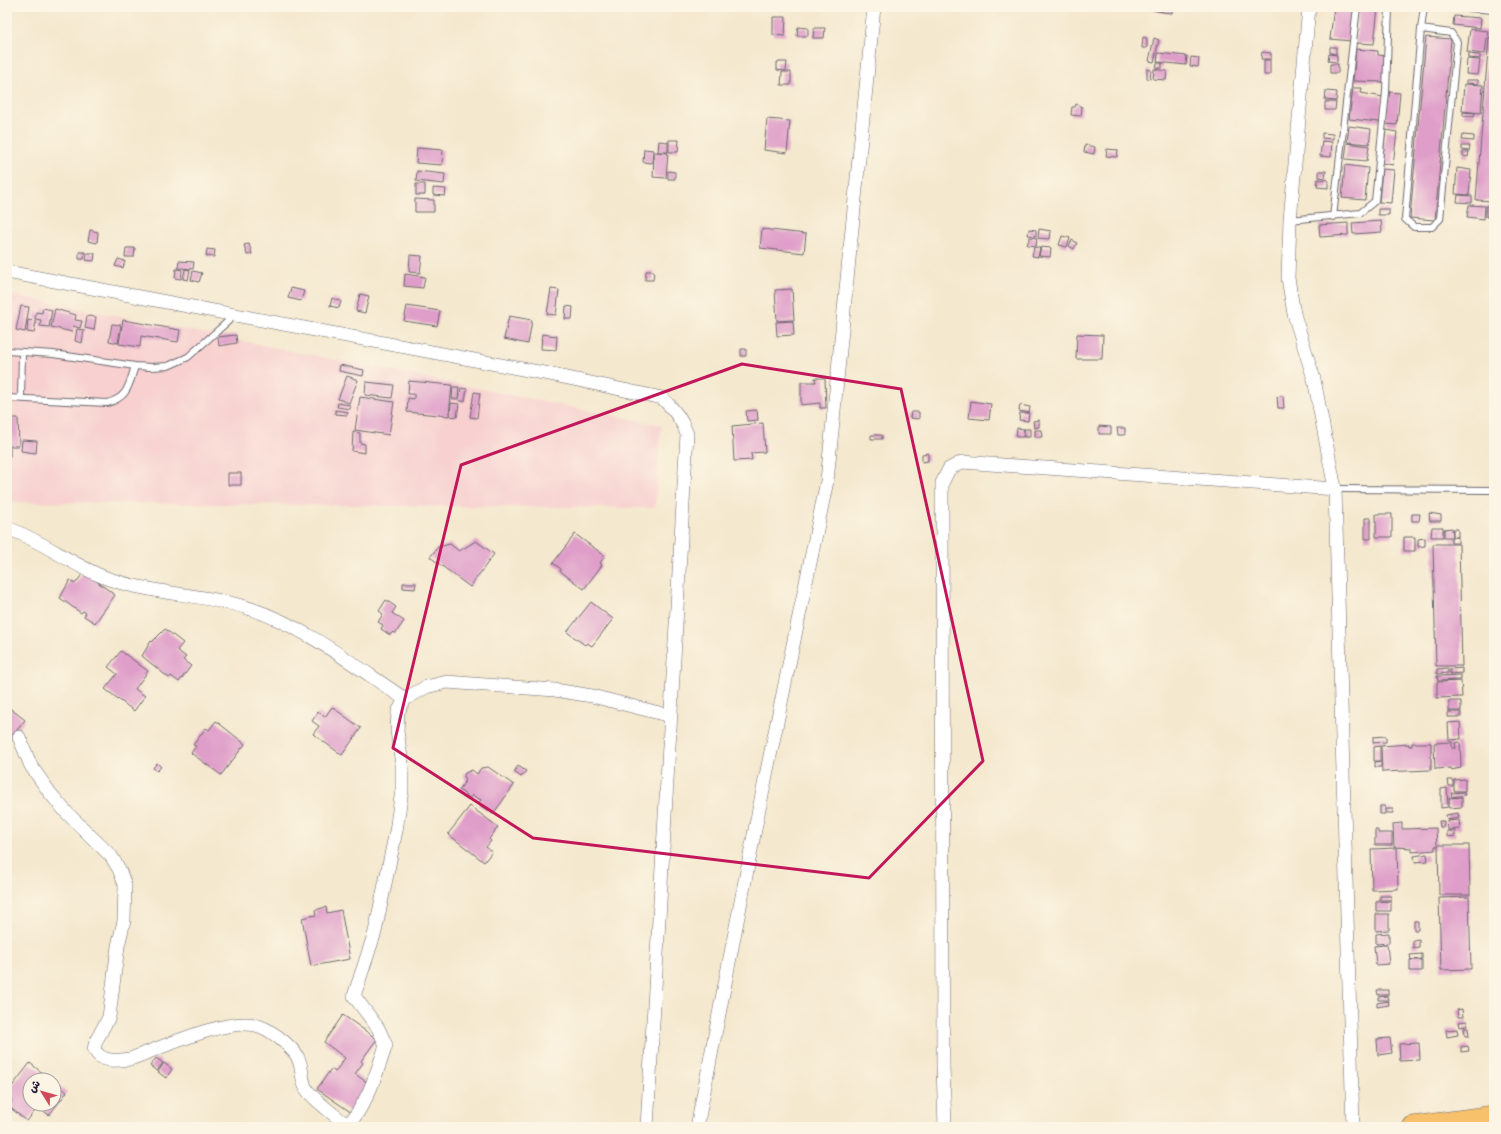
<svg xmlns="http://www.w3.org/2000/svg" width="1501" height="1134" viewBox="0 0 1501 1134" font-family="'Playpen Sans','Playpen Sans Arabic',sans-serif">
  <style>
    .built { fill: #f7d0cf }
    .building { fill: #df9ec9 }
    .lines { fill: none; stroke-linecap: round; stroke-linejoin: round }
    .service-casing { stroke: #6c676e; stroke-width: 8 }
    .minor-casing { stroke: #6c676e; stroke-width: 14 }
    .trunk-casing { stroke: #6c676e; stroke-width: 22 }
    .service { stroke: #fff; stroke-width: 6 }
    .minor { stroke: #fff; stroke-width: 13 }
    .trunk { stroke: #f7c06b; stroke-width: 21 }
    .marked { fill: none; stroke: #c2185b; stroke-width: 3; stroke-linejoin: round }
  </style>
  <rect width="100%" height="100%" fill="#fcf5e5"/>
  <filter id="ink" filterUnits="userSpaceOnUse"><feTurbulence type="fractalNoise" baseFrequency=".025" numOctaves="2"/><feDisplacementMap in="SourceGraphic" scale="8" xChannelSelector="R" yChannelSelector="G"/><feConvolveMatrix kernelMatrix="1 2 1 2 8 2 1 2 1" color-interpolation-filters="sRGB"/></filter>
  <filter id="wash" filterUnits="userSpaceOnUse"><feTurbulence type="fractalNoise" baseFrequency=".012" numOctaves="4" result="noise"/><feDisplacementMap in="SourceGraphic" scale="16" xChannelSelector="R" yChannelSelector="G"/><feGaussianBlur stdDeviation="0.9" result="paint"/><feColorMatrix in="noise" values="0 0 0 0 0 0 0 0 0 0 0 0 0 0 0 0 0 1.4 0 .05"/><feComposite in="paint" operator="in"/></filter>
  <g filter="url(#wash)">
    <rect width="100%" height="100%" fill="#f4e8ce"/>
    <path class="built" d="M7,294L661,425L655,508L7,502Z"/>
    <g id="blocks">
      <path class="building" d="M1154,7H1162L1161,12L1153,10Z
        M1163,7H1173L1172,13L1162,12Z
        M1334,7H1354L1351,41L1330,39Z
        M1359,7H1378L1374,44L1356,43Z
        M1454,16L1481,18L1480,28L1453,25Z
        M773,17H786L785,36L773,35Z
        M798,27L808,28V36H797Z
        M814,28H825L824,38H813Z
        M1470,29L1488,31L1485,54L1467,52Z
        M1143,37L1147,38V48H1142Z
        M1426,37L1451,39L1435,220L1410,218Z
        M1489,37L1494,38V201L1476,200Z
        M1154,38L1159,40L1154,62L1149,61Z
        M1330,47H1336V54L1330,53Z
        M1356,49L1378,51V55L1387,56L1384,82L1353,81Z
        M1262,52L1271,53V59H1261Z
        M1158,53L1187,56L1186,65L1157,62Z
        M1329,54L1337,55V62L1328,61Z
        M1468,54L1480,55V59L1468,58Z
        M1191,57L1199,58L1198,67L1190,66Z
        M1467,59L1480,60L1478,75L1466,74Z
        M1264,60H1270V75H1264Z
        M777,62H787L786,71L777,70Z
        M1157,63H1162V68H1156Z
        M1330,64H1338V73H1330Z
        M1147,69L1151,70L1150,79L1147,78Z
        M1154,69L1167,71L1166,80L1153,79Z
        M782,72H791V85H781Z
        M1466,80H1478V84L1466,83Z
        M1464,84L1483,85L1481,113L1462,111Z
        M1353,88H1362L1361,93L1383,97L1380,122L1349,119Z
        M1326,91L1337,92L1336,101L1325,100Z
        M1388,92L1400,93L1397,125L1386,124Z
        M1325,102H1336L1335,110H1325Z
        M1076,104L1082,107L1081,116L1071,115L1072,107H1075Z
        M1463,112L1475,113L1474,117L1463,116Z
        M767,119L790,121L787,153L764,150Z
        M1349,126L1371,129L1369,144L1347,142Z
        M1386,130L1397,132L1393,165L1382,163Z
        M1322,133L1333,134V139L1322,138Z
        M1463,135L1474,136V141L1462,140Z
        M669,140H679L678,152H669Z
        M659,141L668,142V152H658Z
        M1322,141L1332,142L1331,157L1320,156Z
        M1347,143L1369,146L1367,161L1345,159Z
        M1085,145L1095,147L1094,154L1084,152Z
        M1462,146H1470L1469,151L1462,150Z
        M417,148L443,150L442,165L416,163Z
        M644,149L653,150L652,163L643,162Z
        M1107,149L1118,150L1117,157L1106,156Z
        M654,152L668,153L666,178L653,177Z
        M1463,152H1469L1468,157L1463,156Z
        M1345,165L1368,168L1365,200L1342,198Z
        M1457,168L1471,170L1469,195L1455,194Z
        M1382,169L1394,170L1391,203L1379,202Z
        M417,171L445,174L444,184L416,181Z
        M668,171L675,172V179H668Z
        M1319,171H1326L1325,178L1319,177Z
        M1318,179L1328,180V188L1317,187Z
        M416,184H425V195H416Z
        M433,188L446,189L445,196L433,195Z
        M1458,195L1472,196V203L1457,202Z
        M415,199L434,200V212H415Z
        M1469,205L1485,206L1484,219L1467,217Z
        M1486,206H1494V217H1486Z
        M1378,209H1389V215H1378Z
        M1381,221L1382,232L1353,234L1352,223Z
        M1348,223V235L1320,237L1319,225Z
        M762,229L806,234L804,253L760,248Z
        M1029,229L1036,230V236L1028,235Z
        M1039,229L1051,231L1050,239L1038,238Z
        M90,230L98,232L97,243L88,241Z
        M1062,236L1070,238L1067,247L1059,245Z
        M1030,237L1037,238L1036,246L1027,245Z
        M1072,240L1077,243L1074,249L1069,246Z
        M249,244L252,254L247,255L244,245Z
        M1034,247L1040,248L1038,257L1032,256Z
        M1041,247L1051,248L1050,257L1039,256Z
        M126,248H135L134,257H125Z
        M207,249L215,250L214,257L206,256Z
        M79,252H85L84,259H79Z
        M87,253H95L94,261L86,260Z
        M410,255L422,256L420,273L409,272Z
        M118,259L125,261L123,268L115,266Z
        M179,261L194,262L193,269L178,268Z
        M176,269L182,270L181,279L175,278Z
        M185,269L190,270L188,280L183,279Z
        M193,271L202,273L199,282L191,280Z
        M646,271H654L653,280H645Z
        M405,274L425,277L423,288L404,286Z
        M291,288L304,291L301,301L288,298Z
        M551,289L559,290L556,315L547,314Z
        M792,289L794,320L777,321L775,290Z
        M360,294L369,296L365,313L356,311Z
        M332,298L341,301L339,308L330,306Z
        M21,306L29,307L25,332L16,330Z
        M407,306L440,311L437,326L404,321Z
        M566,306L573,307L572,319H565Z
        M43,308L52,310L49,327L40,326L41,320L35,319L36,312L42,313Z
        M55,309L76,315L75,320L82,321L80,328L73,326L72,332L51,327Z
        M87,316L96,317L94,330L85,328Z
        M509,316L532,320L528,344L504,339Z
        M28,320L36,321L34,333L27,332Z
        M123,320L180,330L178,342L141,336L140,347L119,344Z
        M793,321L794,335L777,336L776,322Z
        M112,324L121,325L118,343L109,341Z
        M77,329L84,330L82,343L75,341Z
        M542,334L557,336L556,350L541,349Z
        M1077,334L1103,335L1102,359H1076Z
        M236,335L237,343L219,346L218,337Z
        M741,349H746V356H741Z
        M340,365L364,370L363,376L339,371Z
        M347,376L358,380L349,403L338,399Z
        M815,378H825L826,408H820V403L801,405V382H816Z
        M409,381L452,385L449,416L407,412L408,398L414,399V394H408Z
        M366,382L394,385L392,398L365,395Z
        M453,387H459L458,399H452Z
        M461,388L467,389L465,401H459Z
        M474,392L480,393L477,418L470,417Z
        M1283,396L1284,408H1278L1277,397Z
        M360,397L394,402L389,435L355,430Z
        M971,401L991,404L989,420L969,418Z
        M338,403L350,405V409L337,407Z
        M451,403L459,404L457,417L450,416Z
        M1020,405L1030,407L1029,413L1019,411Z
        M335,410L348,412L347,415L335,414Z
        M757,410L758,420L747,421L746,411Z
        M911,412H919V419L910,418Z
        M1020,413H1029L1028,421L1019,420Z
        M7,418H18L19,446H10V456H7Z
        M1039,420V427L1034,428L1033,421Z
        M763,423L765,452L751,453L752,460L734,461L732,426Z
        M1099,426L1111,427V434H1099Z
        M1017,428L1024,429L1023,437H1016Z
        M1117,428H1125V435H1118Z
        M1024,429H1030V437H1024Z
        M1035,430H1041L1042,437H1035Z
        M353,432L360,433V443L365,444V453L352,451Z
        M871,435H882V439H871Z
        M22,440L37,441L36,453L21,451Z
        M928,453V461L922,462V454Z
        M228,473H241V485H228Z
        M1429,513L1441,515V521H1430Z
        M1376,514H1392V537H1376Z
        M1412,514H1420L1419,521H1412Z
        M1365,518H1371V539H1365Z
        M1432,527H1443V537H1431Z
        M1452,528L1453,537H1444V529Z
        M1453,529H1458V537H1453Z
        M575,534L605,556L600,563L602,565L584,589L560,571L561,569L553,563Z
        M1404,537H1415V551H1404Z
        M1458,537V543H1451V538Z
        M1425,538V546L1418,547V539Z
        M476,541L494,554L470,587L430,557L438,547L450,544L459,551Z
        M1433,544H1459L1462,666H1436Z
        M84,572L115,595L95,623L84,616L86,613L83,611L81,613L60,598L70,580L75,584Z
        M403,583H416L415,589L403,588Z
        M386,600L396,607L392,613L404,621L395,634L393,632L390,635L381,629L383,625L378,622L383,614L379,611Z
        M591,602L613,619L592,646L587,643L585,645L567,632Z
        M165,629L183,643L177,650L186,657L183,660L191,666L179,682L171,676L169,678L142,656L151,641L152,642Z
        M121,651L148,671L135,689L145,696L134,711L105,689L117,674L108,667Z
        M1448,668V673L1437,674V669Z
        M1462,668V673L1450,674V669Z
        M1461,675V680L1438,681L1437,676Z
        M1461,681L1462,697L1437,698V682Z
        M1449,701H1461V711H1449Z
        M7,706L25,720L7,743Z
        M332,707L361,728L342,755L313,734L319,726L312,721L318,712L325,717Z
        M1448,712H1461V717H1448Z
        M216,721L245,744L221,775L191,753L196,746L193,745L206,728L209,730Z
        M1460,722L1461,739L1449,740L1448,723Z
        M1386,736V742L1373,743V737Z
        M1452,742V748H1456L1455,743L1460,742L1461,768L1451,770V768L1435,769L1434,743Z
        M1412,743H1431V770L1382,772L1381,746L1409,744V746H1412Z
        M1380,746V761H1374V747Z
        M1381,761V767H1375V762Z
        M157,763L161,767L157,771L153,768Z
        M518,766L526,771L521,777L514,772Z
        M488,767L514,785L493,814L478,804L481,800L472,795L470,798L459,790L466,780L464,776L465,773L472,770L477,774L481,768Z
        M1465,779V791H1454V780Z
        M1448,780H1453V786H1449Z
        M1447,788L1448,807L1441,808V789Z
        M1464,792L1465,795L1452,797L1451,793Z
        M1462,797V807L1449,808V798Z
        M470,806L498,827L489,839L491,841L486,847L492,852L484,862L448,834Z
        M1380,806H1385V814H1380Z
        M1386,809H1393V813H1386Z
        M1458,813L1459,818L1447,820L1446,815Z
        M1459,820L1460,829L1448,830L1447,821Z
        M1439,821H1444V827H1440Z
        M1402,823V829L1436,828L1437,846H1435V850L1412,852V848L1394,847L1393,824Z
        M1375,830H1378V833H1392V845H1375Z
        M1447,831H1455V836L1447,837Z
        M1438,845H1469L1470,895H1439Z
        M1397,848L1398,889L1372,890L1371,849Z
        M1427,854L1428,861L1415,862L1414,856Z
        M1380,896H1391V900H1380Z
        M1469,897L1471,969L1441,970L1439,898Z
        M1391,901V911H1376V902Z
        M326,907L327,913L341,910L350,959L311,966L302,918L316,915L315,910Z
        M1376,914H1389V930L1376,931Z
        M1414,921H1418V930H1414Z
        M1389,933V943L1376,944V934Z
        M1419,939V947L1413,948V940Z
        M1387,945L1389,964L1376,965L1374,946Z
        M1422,954V959L1411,960L1410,955Z
        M1410,960H1422V971H1410Z
        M1377,990H1388V995H1378Z
        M1387,996L1388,1000H1378V997Z
        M1388,1001L1389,1005L1377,1007V1003Z
        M1462,1009L1463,1017H1458L1457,1010Z
        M343,1015L377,1039L361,1061L363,1063L355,1074L371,1085L352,1113L317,1089L331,1069L335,1072L345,1058L324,1042Z
        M1467,1021V1026L1460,1027L1459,1022Z
        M1464,1028H1468L1469,1036H1465Z
        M1457,1029L1458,1035L1447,1037L1446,1030Z
        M1390,1038L1392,1053L1378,1055L1377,1039Z
        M1419,1043L1420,1060L1400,1061L1399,1044Z
        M1468,1046L1469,1051L1461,1052V1047Z
        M156,1058L163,1063L157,1071L150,1066Z
        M30,1063L51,1080H30V1104H54V1082L67,1092L49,1115L38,1107L27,1121L8,1106L12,1101L7,1097V1093Z
        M164,1063L172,1069L166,1078L158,1072Z"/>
    </g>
  </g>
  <g filter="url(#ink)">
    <use href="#blocks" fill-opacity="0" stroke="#6c676e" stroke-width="1"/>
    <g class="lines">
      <defs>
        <path id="service" d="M1458,7L1494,10
          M1421,29L1451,33L1457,42L1440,219L1432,227H1414L1405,219L1421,29L1424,7
          M1333,217L1357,7
          M1290,220L1360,213L1375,201L1386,92L1389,7
          M7,351L53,354L135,366L151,367L168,366L188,357L234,316
          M7,398L107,403C128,398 129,385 135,366
          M21,398L22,352
          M1335,489L1494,490"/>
        <path id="minor" d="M1309,7L1290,220L1288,278L1294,314L1314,379L1335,489L1353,1127
          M7,272L549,374L662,398C673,408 682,419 687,434L647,1127
          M7,528C44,541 75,568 112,580C158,595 206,594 251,609C304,626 358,668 405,699
          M19,737L31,766L50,793L67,813L111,856L119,869L125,885L124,921L118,946L109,1017L96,1041L94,1049C101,1063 117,1061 130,1059C161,1048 226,1018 255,1025C269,1028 286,1042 295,1053C304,1064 300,1081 307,1090C315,1101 336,1116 348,1126
          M346,1127C367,1106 377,1072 386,1045L378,1028L354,996L375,932L396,831L402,790V764L397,731L398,712L405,699L426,687L447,682L486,685L555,690L592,696L671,716
          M697,1127L758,814L827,481L874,7
          M945,1127L943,1066L942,483L949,469L962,462L1335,489"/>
        <path id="trunk" d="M1413,1127L1494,1116"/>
      </defs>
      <use href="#service" class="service-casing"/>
      <use href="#minor" class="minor-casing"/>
      <use href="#trunk" class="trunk-casing"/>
      <use href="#service" class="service"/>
      <use href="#minor" class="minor"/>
      <use href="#trunk" class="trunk"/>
    </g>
  </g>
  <path class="marked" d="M742,364L901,389L983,761L869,878L533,838L393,748L461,465Z"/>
  <rect width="1501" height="1134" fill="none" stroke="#fcf5e5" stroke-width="24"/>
  <g transform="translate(42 1092) rotate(307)"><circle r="19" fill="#fcf5e5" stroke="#a5a1a1"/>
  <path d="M0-3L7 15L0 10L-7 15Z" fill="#d1495b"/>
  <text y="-6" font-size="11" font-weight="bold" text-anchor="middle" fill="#22223b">ش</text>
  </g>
</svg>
